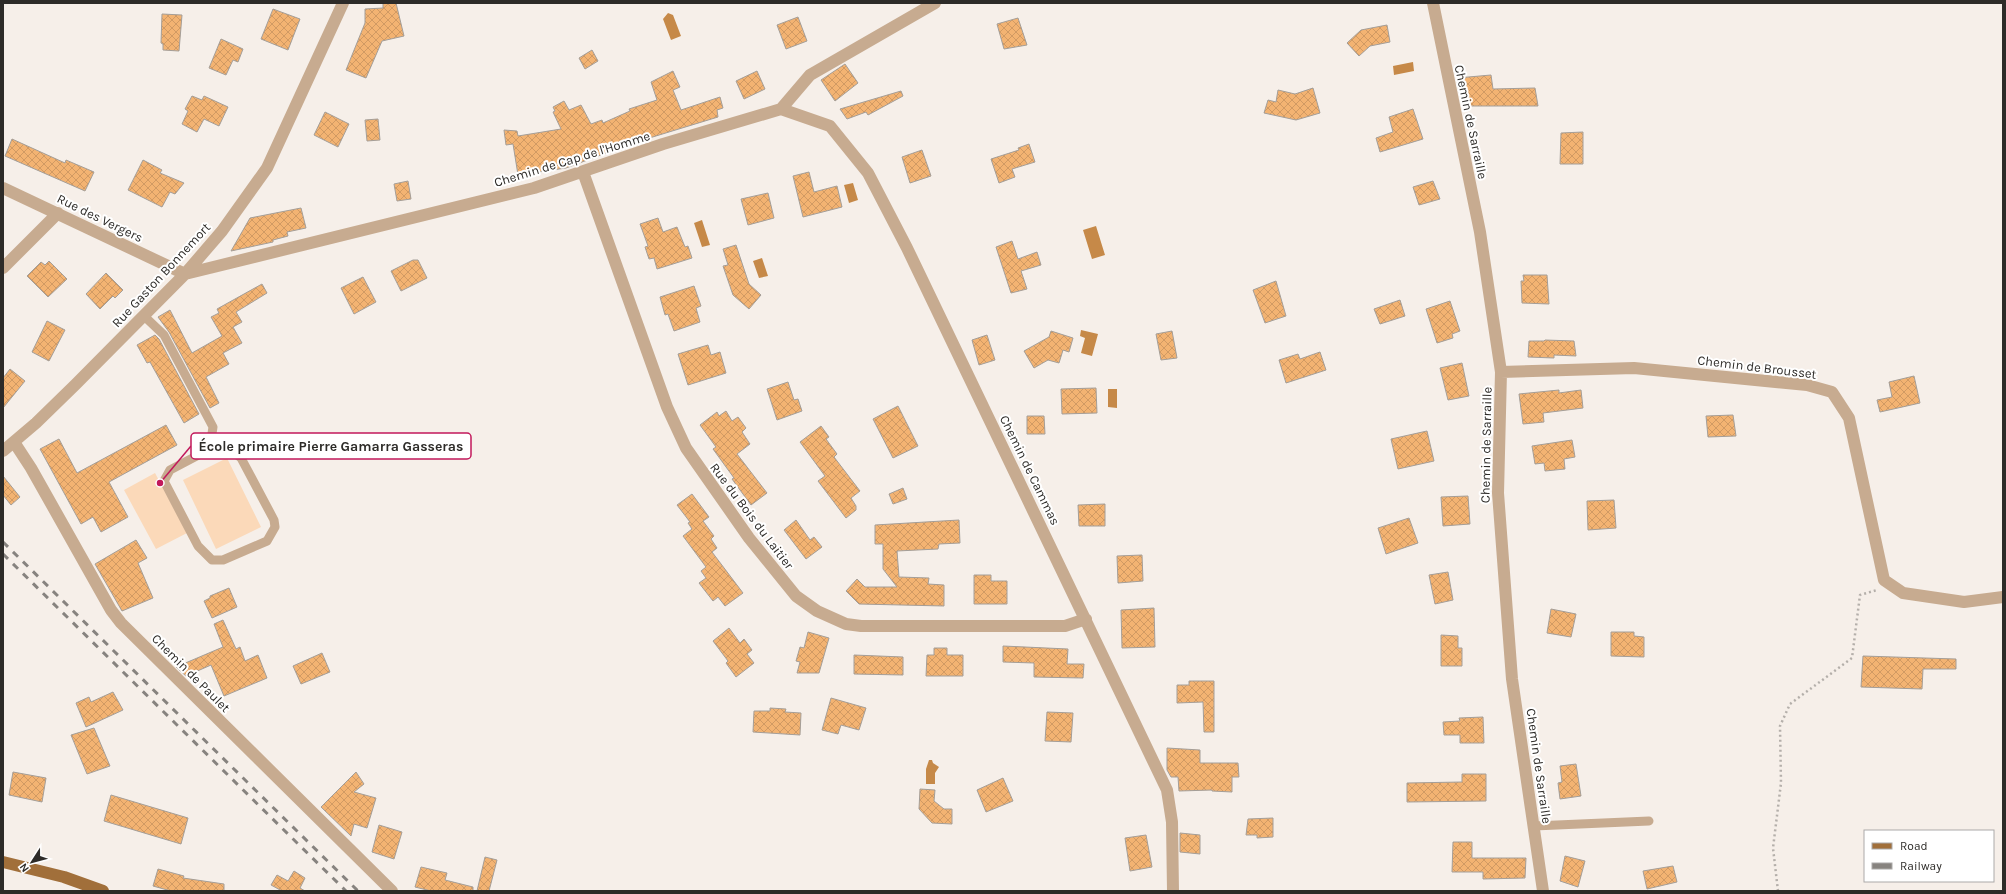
<svg xmlns="http://www.w3.org/2000/svg" width="2006" height="894" viewBox="0 0 2006 894" font-family="Karla,sans-serif">
  <style>
    .pitch { fill: #fbd9b9 }
    .water { fill: #c68948 }
    .building { fill: url(#building-cross-hatch); stroke: #a49e98 }
    .lines { fill: none; stroke-linecap: round; stroke-linejoin: round }
    .path { stroke: #b4afaa; stroke-width: 2.5; stroke-dasharray: 2 3; stroke-linecap: butt }
    .lane { stroke: #c7ab90; stroke-width: 9 }
    .street { stroke: #c7ab90; stroke-width: 12 }
    .primary { stroke: #a16f3a; stroke-width: 12 }
    .rail { stroke: #87837f; stroke-width: 3; stroke-dasharray: 7 7; stroke-linecap: butt }
    .labels { text-anchor: middle; dominant-baseline: central; stroke-width: 4; stroke-linejoin: round; paint-order: stroke }
    .street-label { font-size: 13px; fill: #2d2b28; stroke: #fff }
    .leader { fill: none; stroke: #c2185b; stroke-width: 1.5 }
    .callout-dot { fill: #c2185b; stroke: #fff; stroke-width: 1.5 }
    .callout { fill: #fff; stroke: #c2185b; stroke-width: 1.5 }
    .callout-label { font-size: 14px; text-anchor: middle; font-weight: bold; fill: #2d2b28 }
  </style>
  <defs>
    <pattern id="building-cross-hatch" width="8" height="8" patternUnits="userSpaceOnUse"><rect width="8" height="8" fill="#f3b372"/><path d="M0 0l8 8M0 8l8-8" fill="none" stroke="#d19a63"/></pattern>
  </defs>
  <rect width="100%" height="100%" fill="#f6efe9"/>
  <path class="pitch" d="M227,458L261,527L216,549L183,480Z
    M155,473L187,533L156,549L124,490Z"/>
  <path class="water" d="M668,13L673,15L681,36L671,40L663,19Z
    M1413,62L1414,71L1394,75L1393,66Z
    M853,183L858,200L849,203L844,185Z
    M702,220L710,245L702,247L694,223Z
    M1096,226L1105,255L1092,259L1083,230Z
    M762,258L768,276L759,278L753,261Z
    M1081,330L1098,334L1092,356L1081,353L1085,338L1080,336Z
    M1108,389H1117V408L1108,407Z
    M929,760H932L933,763L939,767L935,773V784H926V769Z"/>
  <path class="building" d="M383,3H396L404,36L382,41L366,78L346,70L365,23V9L383,8Z
    M273,9L300,19L288,50L261,39Z
    M162,14L182,15L179,51L163,50V44L161,43Z
    M798,17L807,41L786,49L777,25Z
    M1018,18L1027,45L1004,49L997,24Z
    M1387,25L1390,42L1370,46L1359,56L1347,43L1361,30Z
    M221,39L243,49L238,62L233,60L226,75L209,68Z
    M592,50L598,61L585,69L579,58Z
    M845,64L858,83L835,101L821,80Z
    M673,71L680,87L673,90L681,110L720,97L723,108L717,110L718,117L633,143L566,168L518,175L513,144L506,145L504,130L517,131L518,136L561,129L553,112L555,111L553,107L564,101L569,110L581,105L591,124L602,120L603,123L630,111L629,109L657,100L651,82Z
    M757,71L765,89L744,99L736,81Z
    M1491,75L1493,89L1535,88L1538,106H1463L1457,78Z
    M1313,88L1320,113L1296,120L1264,113L1268,100L1276,102L1278,90L1295,94Z
    M901,91L903,96L868,115L866,112L847,119L840,109Z
    M192,96L202,100L204,96L228,107L219,126L204,119L197,132L182,124L188,111L185,109Z
    M1413,109L1423,139L1380,152L1376,138L1393,132L1389,117Z
    M325,112L349,124L338,147L314,135Z
    M378,119L380,140L367,141L365,120Z
    M1583,132V164H1560L1561,133Z
    M12,139L65,163L66,160L94,172L85,191L5,156Z
    M1029,144L1035,162L1012,169L1015,177L999,183L991,159L1019,150L1018,148Z
    M922,150L931,176L910,183L902,157Z
    M143,160L162,170L160,173L184,183L175,194L170,192L162,207L128,190Z
    M809,172L814,192L837,186L842,207L803,217L793,176Z
    M408,181L411,199L397,201L394,184Z
    M1433,181L1440,199L1419,205L1413,187Z
    M768,193L774,218L748,225L741,199Z
    M301,208L306,228L287,232L288,236L273,240V242L231,251L250,218Z
    M658,218L663,232L677,227L685,247L688,246L692,258L657,269L654,258L649,259L645,247L648,246L640,224Z
    M1012,241L1018,259L1037,252L1041,265L1021,271L1027,289L1011,293L996,247Z
    M736,245L749,284L761,295L749,309L733,295L723,266L728,265L723,249Z
    M413,260H418L427,278L401,291L391,271Z
    M49,261L67,279L48,297L27,276L41,262L45,265Z
    M106,273L123,290L115,298L113,296L100,309L86,294Z
    M1523,275H1547L1549,304L1522,303L1521,281H1524Z
    M363,277L376,302L354,314L341,288Z
    M1276,281L1286,316L1265,323L1253,290Z
    M262,284L267,293L236,312L242,322L233,327L242,343L223,353L229,364L206,377L219,403L210,408L169,332L158,317L170,310L192,353L222,336L211,317L219,313L217,309Z
    M694,286L701,306L696,308L700,322L674,331L668,314L665,315L660,297Z
    M1400,300L1405,316L1380,324L1374,309Z
    M1450,301L1460,331L1452,334L1453,338L1437,343L1426,309Z
    M47,321L65,330L49,361L32,352Z
    M1051,331L1073,338L1069,352L1063,350L1059,363L1048,360L1034,368L1024,351L1049,337Z
    M1172,331L1177,358L1161,360L1156,334Z
    M155,335L159,339L199,414L184,423L150,362L147,363L137,345Z
    M987,335L995,360L979,365L972,340Z
    M1545,340L1574,341L1576,356L1554,355V358L1528,357L1529,341H1544Z
    M708,345L711,355L720,352L726,373L688,385L678,354Z
    M1320,352L1326,370L1286,383L1279,360L1298,354L1300,359Z
    M1462,363L1469,396L1448,400L1440,368Z
    M10,369L25,381L3,408V378Z
    M1914,376L1920,403L1880,412L1877,400L1892,397L1889,382Z
    M788,382L794,400L798,399L802,411L777,420L767,389Z
    M1096,388L1097,413L1062,414L1061,389Z
    M1559,390V393L1581,390L1583,408L1543,413L1544,422L1523,424L1519,394Z
    M898,406L918,446L893,458L873,419Z
    M726,411L732,421L738,417L746,428L742,432L750,444L737,454L767,493L751,505L732,479L734,478L713,449L716,447L700,425L717,412L719,416Z
    M1733,415L1736,436L1708,437L1706,416Z
    M1027,416H1044L1045,434H1027Z
    M166,425L177,445L109,482L128,517L101,532L93,517L81,524L40,449L59,439L77,473Z
    M821,426L829,437L826,439L837,454L834,457L860,491L851,498L856,506V510L846,518L818,481L825,476L800,442Z
    M1427,431L1434,461L1398,469L1391,439Z
    M1572,440L1575,457L1564,459L1565,469L1545,471L1544,463L1535,464L1532,446Z
    M3,476L20,497L11,505L3,495Z
    M903,488L907,499L893,504L889,494Z
    M692,494L709,517L703,521L714,536L711,539L717,548L712,552L743,593L725,606L718,597L713,601L699,583L706,578L701,571L706,567L683,536L692,529L688,523L690,522L677,505Z
    M1468,496L1470,524L1443,526L1441,497Z
    M1614,500L1616,528L1588,530L1587,501Z
    M1105,504V526H1079L1078,505Z
    M1409,518L1418,543L1386,554L1378,528Z
    M796,520L810,540L814,537L822,547L806,559L784,530Z
    M959,520L960,543L939,544L938,549L897,551L899,577L929,578L928,584L944,585V606L859,604L846,591L857,579L865,587H897L883,569V544H875V525Z
    M136,540L147,558L138,563L153,598L122,611L95,564Z
    M1142,555L1143,581L1118,583L1117,556Z
    M1448,572L1453,600L1435,604L1429,575Z
    M974,575H991V581H1007V604H974Z
    M229,588L237,607L212,618L204,601L210,598V596Z
    M1154,608L1155,647L1122,648L1121,610Z
    M1551,609L1576,614L1571,637L1547,633Z
    M223,620L236,649L240,647L245,661L258,655L267,678L224,696L211,665L186,676L176,667L223,647L214,624Z
    M729,628L740,643L744,639L752,650L747,654L754,663L736,677L726,663L728,661L713,641Z
    M808,632L829,638L819,673H797L800,662L796,661L800,647L804,648Z
    M1611,632H1634V636L1644,637V657L1611,656Z
    M1441,635L1458,636V648H1462V666H1441Z
    M1003,646L1068,649L1067,664H1084L1083,678L1034,677V663L1003,662Z
    M934,648H947V655H963V676H926L927,655H934Z
    M322,653L330,672L301,684L293,666Z
    M854,655L903,657V675L854,674Z
    M1863,656L1956,659V669H1923L1922,689L1861,687Z
    M1189,681H1214V732H1204L1203,702L1177,703V685H1189Z
    M113,692L123,710L86,727L76,703L89,697L91,702Z
    M831,698L866,708L859,730L841,725L838,734L822,730Z
    M770,708L786,709L785,712L801,713L800,735L753,732L754,711H770Z
    M1047,712L1073,713L1071,742L1045,741Z
    M1483,717L1484,743H1460V735H1444L1443,722L1460,721L1459,718Z
    M94,728L110,766L87,774L71,735Z
    M1167,748L1200,750V763H1238L1239,777H1232V792L1212,791V790L1179,791L1178,777H1171L1167,770Z
    M1576,764L1581,796L1560,799L1558,783L1562,782L1560,766Z
    M13,772L46,778L42,802L9,795Z
    M356,772L364,784L354,792L376,798L367,828L354,824L351,836L321,807Z
    M1462,774H1486V801L1407,802V783L1462,782Z
    M1003,778L1013,801L986,812L977,790Z
    M920,789L935,790L934,801L944,809H952V824L932,823L919,809Z
    M111,795L188,818L181,844L104,821Z
    M1273,818V837L1257,838V835H1246L1248,819Z
    M379,825L402,832L394,859L372,852Z
    M1180,833L1200,835V854L1180,852Z
    M1146,835L1152,867L1130,871L1125,838Z
    M1453,842H1472V858H1526L1525,878L1483,879V872H1452Z
    M1565,856L1585,861L1578,887L1560,881Z
    M485,857L497,860L489,891H477Z
    M1673,866L1677,882L1647,889L1643,871Z
    M421,867L447,873L445,880L473,887V891H431L415,887Z
    M158,869L184,876L183,878L224,884V891H171L153,886Z
    M294,871L305,878L300,888L305,891H282L271,885L277,875L288,881Z"/>
  <g class="lines">
    <path class="path" d="M1778,891L1773,848L1781,783L1780,726L1790,704L1852,658L1860,595L1877,590"/>
    <path class="lane" d="M143,315L164,335L213,427L211,440L206,451L170,470L164,481L198,546L212,560H223L267,541L275,527L274,520L241,458L228,448L206,451
      M1534,826L1649,821"/>
    <path class="street" d="M1433,3L1480,232L1501,372L1498,493L1512,679L1543,891
      M781,109L830,126L868,173L907,248L1167,790L1172,822L1173,891
      M583,172L667,407L686,448L749,538L796,596L817,611L846,624L861,626H1065L1086,619
      M3,188L185,274L534,188L663,144L781,109L810,75L935,3
      M3,268L58,213
      M1501,372L1634,368L1807,385L1832,392L1849,418L1884,580L1903,593L1964,602L2003,597
      M14,442L31,468L111,610L121,623L392,891
      M3,451L36,423L75,385L185,274L222,231L267,168L343,3"/>
    <path class="primary" d="M3,862L64,877L103,891"/>
    <path class="rail" d="M3,542L358,891
      M3,554L346,891"/>
  </g>
  <g class="labels">
    <g class="street-label">
      <text transform="translate(1471 122) rotate(78)">Chemin de Sarraille</text>
      <text transform="translate(572 159) rotate(-17)">Chemin de Cap de l'Homme</text>
      <text transform="translate(100 218) rotate(26)">Rue des Vergers</text>
      <text transform="translate(161 275) rotate(-47)">Rue Gaston Bonnemort</text>
      <text transform="translate(1757 367) rotate(7)">Chemin de Brousset</text>
      <text transform="translate(1486 445) rotate(-89)">Chemin de Sarraille</text>
      <text transform="translate(1030 470) rotate(64)">Chemin de Cammas</text>
      <text transform="translate(752 516) rotate(53)">Rue du Bois du Laitier</text>
      <text transform="translate(191 673) rotate(45)">Chemin de Paulet</text>
      <text transform="translate(1539 766) rotate(82)">Chemin de Sarraille</text>
    </g>
  </g>
  <path class="leader" d="M160 483L191 446"/>
  <circle class="callout-dot" cx="160" cy="483" r="4"/>
  <rect class="callout" x="191" y="433" width="280" height="26" rx="4"/>
  <g class="callout-label">
    <text x="331" y="451">École primaire Pierre Gamarra Gasseras</text>
  </g>
  <rect width="2006" height="894" fill="none" stroke="#2d2b28" stroke-width="8"/>
  <rect x="1864" y="830" width="130" height="52" fill="#ffffff" stroke="#abaaa9"/>
  <rect x="1872" y="843" width="20" height="6" fill="#a16f3a" stroke="#abaaa9"/>
  <text x="1900" y="850" font-size="12" fill="#2d2b28">Road</text>
  <rect x="1872" y="863" width="20" height="6" fill="#87837f" stroke="#abaaa9"/>
  <text x="1900" y="870" font-size="12" fill="#2d2b28">Railway</text>
  <g transform="translate(32 862) rotate(234)" stroke="#ffffff" stroke-width="3" paint-order="stroke">
  <path d="M0-3L7 15L0 10L-7 15Z" fill="#2d2b28"/>
  <text y="-6" font-size="11" font-weight="bold" text-anchor="middle" fill="#2d2b28">N</text>
  </g>
</svg>
